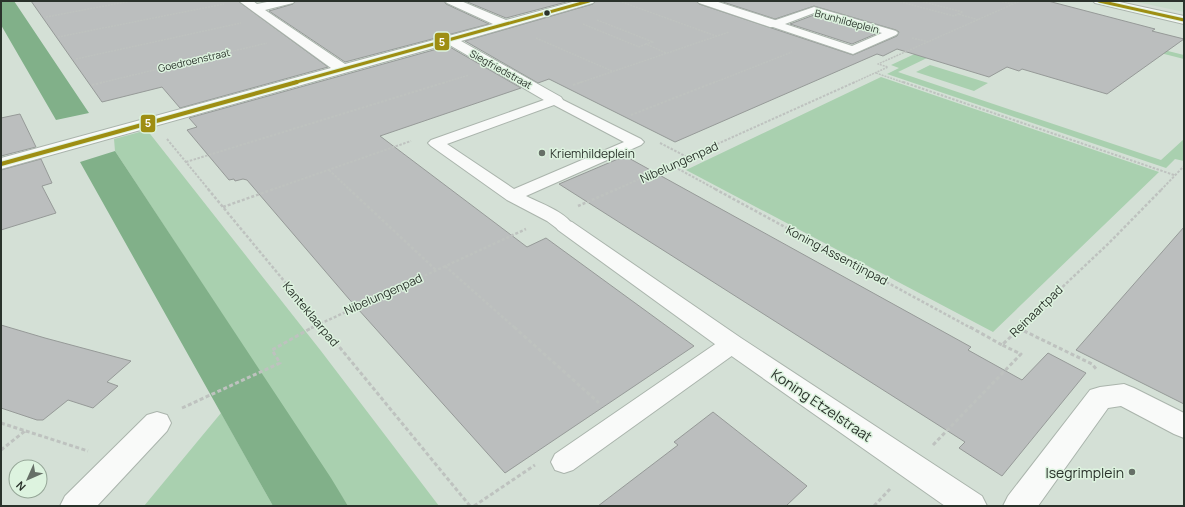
<svg xmlns="http://www.w3.org/2000/svg" width="1185" height="507" viewBox="0 0 1185 507" font-family="Manrope,sans-serif">
  <style>
    .built { fill: #c8ddcb }
    .green { fill: #a9d0af }
    .water { fill: #81b089 }
    .building { fill: #bbbebe; stroke: #969a98 }
    .lines { fill: none; stroke-linecap: round; stroke-linejoin: round }
    .lane-casing { stroke: #aab4ac; stroke-width: 2 }
    .street-casing { stroke: #aab4ac; stroke-width: 2 }
    .path-far3 { stroke: #bec2bf; stroke-width: 1.5; stroke-dasharray: 2 1; stroke-linecap: butt }
    .path-far2 { stroke: #bec2bf; stroke-width: 2; stroke-dasharray: 2.5 1.5; stroke-linecap: butt }
    .path-far1 { stroke: #bec2bf; stroke-width: 2.5; stroke-dasharray: 3 2; stroke-linecap: butt }
    .path { stroke: #bec2bf; stroke-width: 3; stroke-dasharray: 4 2.5; stroke-linecap: butt }
    .lane { fill: #f9faf9; fill-rule: evenodd }
    .street { fill: #f9faf9; fill-rule: evenodd }
    .bus-1-far1-casing { stroke: #ddf3df; stroke-width: 5 }
    .bus-1-casing { stroke: #ddf3df; stroke-width: 6 }
    .bus-1-far1 { stroke: #9e8e13; stroke-width: 3 }
    .bus-1 { stroke: #9e8e13; stroke-width: 4 }
    .bus-dot { fill: #2a322b; stroke: #ddf3df; stroke-width: 1.5 }
    .poi-dot { fill: #666f67; stroke: #ddf3df; stroke-width: 1.5 }
    .labels { text-anchor: middle; dominant-baseline: central; stroke-width: 3; stroke-linejoin: round; paint-order: stroke }
    .far-street-label { font-size: 10px; fill: #2a322b; stroke: #ddf3df }
    .poi-label { font-size: 12px; fill: #2a322b; stroke: #ddf3df; text-anchor: start }
    .street-label { font-size: 12px; fill: #2a322b; stroke: #ddf3df }
    .near-street-label { font-size: 14px; fill: #2a322b; stroke: #ddf3df }
    .near-poi-label { font-size: 14px; fill: #2a322b; stroke: #ddf3df; text-anchor: end }
    .line-badge { stroke: #ddf3df; stroke-width: 1.5 }
    .badge-label { font-size: 11px; text-anchor: middle; font-weight: bold; fill: #fff }
  </style>
  <rect width="100%" height="100%" fill="#d4e0d6"/>
  <path class="built" d="M1132,1H1184V12Z"/>
  <path class="green" d="M1007,11L1184,55V59L1014,16L898,72L1161,160L1184,139V161L1175,159L1166,168L887,74L899,68L891,65Z
    M930,65L988,83L974,91L916,72Z
    M881,77L1159,172L993,332L686,170Z
    M147,130L321,351L439,506H348L115,151L114,139Z
    M221,413L273,506H144Z"/>
  <path class="water" d="M14,1L89,113L56,120L1,25V2Z
    M115,151L331,478L348,506H273L80,162Z"/>
  <path class="building" d="M31,1H238L328,67L180,108L162,87L102,102Z
    M296,1H444L446,4L489,24L345,62L269,11L293,4Z
    M465,1H570L506,18Z
    M596,1H696L699,4L853,55L897,36L899,32L896,30L814,6L775,19L720,1H1048L1155,29L1152,31L1184,39L1107,94L1022,69L1019,71L1007,67L989,77L897,49L883,56L877,54L675,142L549,79L538,83L465,41L593,4Z
    M814,15L878,33L852,44L790,24Z
    M448,46L521,88L380,136L527,247L546,238L694,346L505,473L349,299L247,180L243,179L235,181L234,179L229,180L187,130L197,127L189,118Z
    M20,114L36,147L1,156V118Z
    M625,156L971,347L968,350L1022,380L1048,353L1086,373L1002,476L959,448L965,442L559,184Z
    M41,159L52,183L42,186L56,213L1,230V170Z
    M1184,227V404L1076,350Z
    M1,325L45,338L131,361L107,382L118,386L93,408L68,400L43,420H37L1,408Z
    M713,412L807,486L786,506H598L678,445L674,442Z"/>
  <g class="lines">
    <defs>
      <path id="lane" d="M814,7L896,31L898,33L896,35L853,54L770,26L769,24L770,22ZM814,13L882,33L852,46L785,24Z
        M555,96L641,139L644,142L641,145L526,196C542,204 564,211 574,226L571,230L565,231L559,230L547,221L507,200L431,146L428,143L431,140ZM554,105L624,142L514,189L447,144Z
        M732,336L740,338L743,344L740,350L573,470L564,473L555,470L551,462L555,454L724,338Z"/>
      <path id="street" d="M239,1H253L257,4L272,1H295L293,3L265,10L345,64L493,24L447,3L445,1H461L506,20L576,1H595L593,3L461,41L561,97L563,100L561,103L555,105L549,103L448,44L1,169V158L331,68Z
        M697,1H715L778,21L780,24L778,27H770L699,3Z
        M1093,1H1115L1184,16V24L1095,3Z
        M565,220L572,222L741,338L982,496L987,506H945L723,350L558,230L555,226L558,222Z
        M1124,384L1134,388L1184,413V438L1174,434L1121,406L1108,408L1038,506H1003L1008,496L1090,390L1100,387Z
        M157,412L167,415L171,423L167,431L97,506H60L65,496L147,415Z"/>
    </defs>
    <use href="#lane" class="lane-casing"/>
    <use href="#street" class="street-casing"/>
    <path class="path-far3" d="M619,1L716,36
      M897,1L954,16L958,14
      M920,1L963,12L958,14L979,20
      M999,1L1012,4
      M46,17L131,1
      M597,20L653,42L646,44L666,53
      M583,24L639,47L646,44
      M58,37L224,4
      M536,38L612,71
      M912,38L929,42
      M76,59L241,23
      M876,73L905,83
      M100,83L267,43
      M443,83L469,75
      M579,83L729,32
      M713,83L792,52
      M853,83L888,67L878,64L1020,1"/>
    <path class="path-far2" d="M903,82L1174,175
      M92,85L104,82
      M573,85L582,82
      M631,115L715,82
      M167,139L209,190
      M660,143L689,158
      M186,162L446,82
      M671,165L717,190
      M329,170L350,190
      M271,190L411,141
      M615,190L855,82
      M1161,190L1184,166"/>
    <path class="path-far1" d="M208,189L323,328
      M349,189L436,270
      M715,189L971,328
      M578,206L617,189
      M223,207L274,189
      M445,266L515,328
      M311,328L526,229
      M1019,328L1109,243L1162,189"/>
    <path class="path" d="M323,327L470,506
      M514,327L599,403
      M970,327L1002,345
      M1018,328L1092,364L1097,370
      M182,408L280,363L272,350L313,327
      M1,423L88,451
      M933,445L1021,354L1002,345L1021,327
      M1,450L25,431
      M474,506L535,465
      M874,506L890,489"/>
    <use href="#lane" class="lane"/>
    <use href="#street" class="street"/>
    <defs>
      <path id="bus-1-far1" d="M1099,1L1184,20
        M293,83L589,1"/>
      <path id="bus-1" d="M1,164L297,82"/>
    </defs>
    <use href="#bus-1-far1" class="bus-1-far1-casing"/>
    <use href="#bus-1" class="bus-1-casing"/>
    <use href="#bus-1-far1" class="bus-1-far1"/>
    <use href="#bus-1" class="bus-1"/>
  </g>
  <circle class="bus-dot" cx="547" cy="13" r="3.5"/>
  <g class="poi-dot">
    <circle cx="542" cy="153" r="4"/>
    <circle cx="1132" cy="472" r="4"/>
  </g>
  <g class="labels">
    <g class="far-street-label">
      <text transform="translate(847 21) rotate(15)">Brunhildeplein</text>
      <text transform="translate(194 60) rotate(-13)">Goedroenstraat</text>
      <text transform="translate(501 69) rotate(29)">Siegfriedstraat</text>
    </g>
    <g class="poi-label">
      <text x="550" y="153">Kriemhildeplein</text>
    </g>
    <g class="street-label">
      <text transform="translate(679 162) rotate(-24)">Nibelungenpad</text>
      <text transform="translate(837 255) rotate(28)">Koning Assentijnpad</text>
      <text transform="translate(383 294) rotate(-24)">Nibelungenpad</text>
      <text transform="translate(1036 311) rotate(-44)">Reinaartpad</text>
      <text transform="translate(311 314) rotate(50)">Kanteklaarpad</text>
    </g>
    <g class="near-street-label">
      <text transform="translate(822 405) rotate(34)">Koning Etzelstraat</text>
    </g>
    <g class="near-poi-label">
      <text x="1124" y="472">Isegrimplein</text>
    </g>
  </g>
  <g class="line-badge">
    <rect x="434" y="32" width="16" height="19" rx="4" fill="#9e8e13"/>
    <rect x="140" y="114" width="16" height="19" rx="4" fill="#9e8e13"/>
  </g>
  <g class="badge-label">
    <text x="442" y="46">5</text>
    <text x="148" y="127">5</text>
  </g>
  <rect width="1185" height="507" fill="none" stroke="#2a322b" stroke-width="4"/>
  <g transform="translate(28 479) rotate(225)"><circle r="19" fill="#ddf3df" stroke="#95a697"/>
  <path d="M0-3L7 15L0 10L-7 15Z" fill="#666f67"/>
  <text y="-6" font-size="11" font-weight="bold" text-anchor="middle" fill="#2a322b">N</text>
  </g>
</svg>
